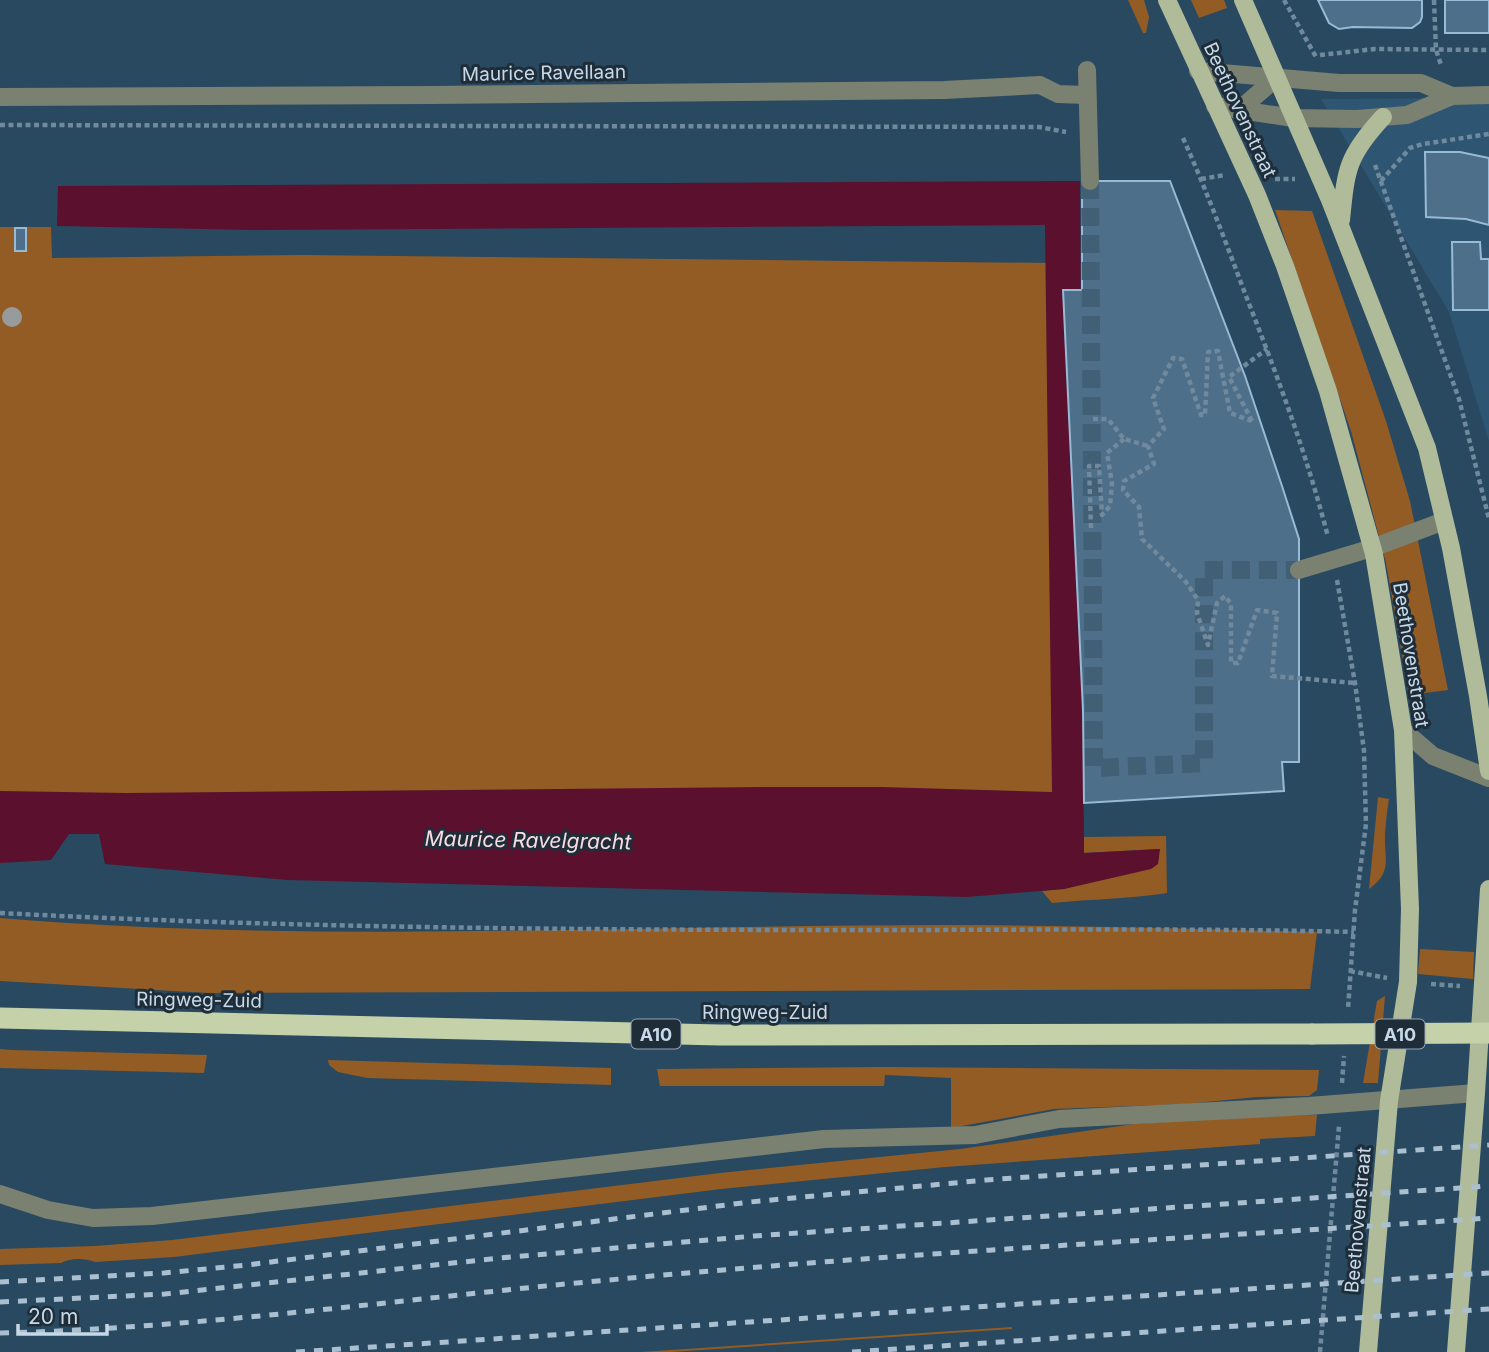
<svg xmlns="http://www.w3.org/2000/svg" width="1489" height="1352" viewBox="0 0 1489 1352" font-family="Inter,sans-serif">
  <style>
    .built { fill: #2e5572 }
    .green { fill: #935c24 }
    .water { fill: #5b102d }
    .building { fill: #4e6f89; stroke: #97bbd7; stroke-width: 2 }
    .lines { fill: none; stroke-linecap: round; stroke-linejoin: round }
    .minor-tunnel { stroke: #415f75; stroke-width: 18; stroke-dasharray: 18 9; stroke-linecap: butt }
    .path { stroke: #70899d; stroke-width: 4.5; stroke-dasharray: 5 3.5; stroke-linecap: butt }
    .minor { stroke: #7b8170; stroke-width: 18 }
    .major { stroke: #afbb99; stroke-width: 18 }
    .highway { stroke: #c4d1a9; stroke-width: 21 }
    .rail { stroke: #aabfcf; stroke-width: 5; stroke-dasharray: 9 9; stroke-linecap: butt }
    .highway-bridge { stroke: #c4d1a9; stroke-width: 21 }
    .tree { fill: #989b9c }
    .labels { text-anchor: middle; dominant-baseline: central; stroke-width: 6; stroke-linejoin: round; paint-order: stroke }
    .shield { fill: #1f2d39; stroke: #95a5b4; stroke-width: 2 }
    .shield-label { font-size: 18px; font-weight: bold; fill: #c7d9e8 }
    .street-label { font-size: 19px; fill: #c7d9e8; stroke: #1f2d39 }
    .water-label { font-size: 21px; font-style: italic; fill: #f9dce2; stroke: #1f2d39 }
  </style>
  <rect width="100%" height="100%" fill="#294961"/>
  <path class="built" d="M1489,98V441L1449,312L1321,99Z"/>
  <path class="green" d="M1128,0H1144L1149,17L1146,33H1143Z
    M1191,0H1224L1227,8L1199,18Z
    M1275,210L1312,211L1386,421L1410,501L1448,690L1409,695L1386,563L1351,431Z
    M0,227H51L52,258L303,255L1052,263V792L0,808Z
    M1378,797L1389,799C1387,810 1386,822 1385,833C1384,860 1393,871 1369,889Z
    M1166,836L1167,893C1129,899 1091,899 1052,903L1042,891L1064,889L1158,863L1159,849L1084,853V837Z
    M0,918C315,944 631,925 946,925C1070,925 1193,929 1317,932L1310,989L209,993L0,981Z
    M1420,949L1474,952L1473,979L1418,974Z
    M1385,996L1378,1083H1363L1377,1001Z
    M0,1049L12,1050L207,1055L204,1073L0,1068Z
    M328,1060L611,1068V1085L367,1078L338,1072L329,1065Z
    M884,1067L1319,1070L1317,1090L1309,1096L1257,1097L1185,1104L1054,1109L951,1128V1078L885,1075L884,1086H660L657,1069Z
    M1317,1115L1315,1136L1260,1139V1144L945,1167L721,1189L174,1257L95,1262C85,1258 70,1258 61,1263L0,1265V1249L95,1246L172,1240L720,1173L960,1149L1134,1124L1258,1116Z
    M1012,1327V1329L671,1352H641Z"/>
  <path class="water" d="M1080,181L1084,853L1160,849L1158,864L1151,869L1064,889L967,897L287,880L105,864L99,834H69L51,860L0,863V791L126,793L765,787H881L1052,792L1045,225L253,230L57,226L58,186Z"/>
  <path class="building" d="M1318,0H1422V17L1420,22L1412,28L1353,27L1339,29L1329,23Z
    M1445,0H1489V33H1445Z
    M1425,152H1460L1489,158V225L1466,219L1426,217Z
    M1082,181H1170L1245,376L1282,486L1299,539V762H1282L1284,791L1084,803L1083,710L1063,290H1082Z
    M15,228H26V251H15Z
    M1452,242H1480L1481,259H1489V310H1453Z"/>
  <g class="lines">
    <path class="minor-tunnel" d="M1090,181L1094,768L1204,763V570H1299"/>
    <path class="path" d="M1284,0L1316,57
      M1434,0L1436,50L1441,65
      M1320,55L1375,49L1489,50
      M0,125L1039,127L1066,132
      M1183,138C1206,189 1226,243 1246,296C1277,375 1307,455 1328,537
      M1375,165L1459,399L1489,519
      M1201,179L1225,175
      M1275,179H1295
      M1381,181L1410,148L1423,144L1489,134
      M1093,419H1108L1124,439L1148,446
      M1252,421L1230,413L1218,351L1208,352L1205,415H1201L1182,359L1173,358L1153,398L1164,429L1148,446L1154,464L1124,481L1123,490L1139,507L1142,539L1186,582L1198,600L1197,613L1208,645L1217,603L1225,596L1231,604V663H1238L1257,610L1277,613L1272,676L1355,683
      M1252,421L1229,377L1267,349
      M1091,528L1089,466H1099L1102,515L1110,506L1112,484L1107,453L1124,439
      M1337,580L1355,683L1364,751L1366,824L1355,910L1348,1009
      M0,913C288,928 576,930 864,930C1027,930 1190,928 1354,932
      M1350,971L1387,978
      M1431,984L1460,986
      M1342,1083L1344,1056
      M1320,1352L1339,1126"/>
    <path class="minor" d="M1087,70L1090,181
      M1198,71L1339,83H1421L1452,96
      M0,97L431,95L944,90L1040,85L1058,94L1087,95
      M1215,106L1293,118L1357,119L1407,115L1452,96L1489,95
      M1238,111L1276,78
      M1299,570L1372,548L1444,521
      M1403,730L1433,756L1489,778
      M0,1194L48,1210L93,1218L152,1216L824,1139L975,1135L1059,1119L1309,1106L1476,1093"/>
    <path class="major" d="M1167,0L1257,195L1285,266L1328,391L1374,554L1403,730L1410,909L1408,982L1389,1101L1368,1352
      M1243,0L1330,200L1427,448L1451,548L1478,696L1489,771
      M1341,220C1346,169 1347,156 1383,117
      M1456,1352L1476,1093L1489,889"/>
    <path class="highway" d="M0,1018L720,1035L1312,1034"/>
    <path class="rail" d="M0,1282L164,1273L247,1265L750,1202L986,1180L1489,1145
      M0,1302L165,1294L500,1258L754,1236L1489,1186
      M0,1333C208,1328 414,1297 620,1279C909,1252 1200,1238 1489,1218
      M296,1352L1489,1273
      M852,1352L1489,1309"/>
    <path class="highway-bridge" d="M1312,1034L1489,1033"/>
  </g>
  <circle class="tree" cx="12" cy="317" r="10"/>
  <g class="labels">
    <g class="shield">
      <rect x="631.5" y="1019.5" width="49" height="29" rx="5"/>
      <rect x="1375.5" y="1019.5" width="49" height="29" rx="5"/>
    </g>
    <g class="shield-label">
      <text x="656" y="1034">A10</text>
      <text x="1400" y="1034">A10</text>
    </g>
    <g class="street-label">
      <text transform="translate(544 73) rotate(-1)">Maurice Ravellaan</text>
      <text transform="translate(1240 110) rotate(65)">Beethovenstraat</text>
      <text transform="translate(1411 655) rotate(81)">Beethovenstraat</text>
      <text transform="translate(199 1000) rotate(1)">Ringweg-Zuid</text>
      <text x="765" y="1012">Ringweg-Zuid</text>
      <text transform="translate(1358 1220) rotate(-85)">Beethovenstraat</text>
    </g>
    <g class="water-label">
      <text transform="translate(528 840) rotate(1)">Maurice Ravelgracht</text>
    </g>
  </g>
  <path d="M18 1324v10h89v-10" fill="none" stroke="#c7d9e8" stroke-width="3.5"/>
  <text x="28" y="1324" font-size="21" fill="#c7d9e8" stroke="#1f2d39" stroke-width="5" paint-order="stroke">20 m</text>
</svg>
